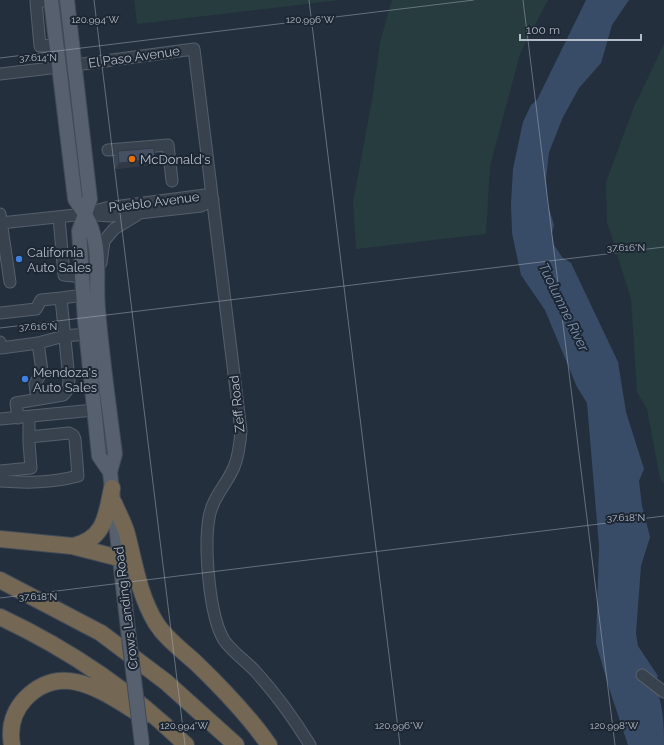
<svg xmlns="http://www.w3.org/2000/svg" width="664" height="745" viewBox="0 0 664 745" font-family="Raleway,sans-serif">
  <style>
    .green { fill: #263c3f }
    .water { fill: #394c67 }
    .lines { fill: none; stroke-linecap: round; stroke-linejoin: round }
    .minor-casing { stroke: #565f6c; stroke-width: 13 }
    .major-casing { stroke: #414a57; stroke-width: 16 }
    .highway-casing { stroke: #434c59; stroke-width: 18 }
    .minor { stroke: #38414e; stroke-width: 11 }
    .major { stroke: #56606e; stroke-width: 14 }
    .highway { stroke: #746855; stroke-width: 16 }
    .major-bridge-casing { stroke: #414a57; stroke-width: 16; stroke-linecap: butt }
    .major-bridge { stroke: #56606e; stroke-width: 14 }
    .wall { fill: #3b4654 }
    .shaded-wall { fill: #303945 }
    .building { fill: #455162; stroke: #303945 }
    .ticks { fill: none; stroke: #b4bcc9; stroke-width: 1; stroke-opacity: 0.45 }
    .food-dot { fill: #e8710a; stroke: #1d2633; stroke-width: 1.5 }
    .shop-dot { fill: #3f7fe0; stroke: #1d2633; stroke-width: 1.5 }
    .labels { text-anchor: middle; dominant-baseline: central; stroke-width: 4; stroke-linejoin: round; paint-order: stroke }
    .street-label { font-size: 13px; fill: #b4bcc9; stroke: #1d2633 }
    .poi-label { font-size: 13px; fill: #b4bcc9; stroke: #1d2633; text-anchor: start }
    .water-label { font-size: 14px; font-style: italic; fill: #7c92b1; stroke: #1d2633 }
    .ticks-label { font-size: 10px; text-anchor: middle; fill: #b4bcc9; stroke: #1d2633; stroke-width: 4; stroke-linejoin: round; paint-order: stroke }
  </style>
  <rect width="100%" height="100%" fill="#242f3e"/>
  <path class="green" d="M134,0H340L137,24Z
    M392,0H548L520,54L490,166L486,234L356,249L353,202L373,94L380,42Z
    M664,44V484L660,478L647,409L637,392L631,299L607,222L606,182L633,109Z"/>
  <path class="water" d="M586,0H629L612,25L601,63L579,88L563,117L549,152L546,179L548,205L554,225L552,233L554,245L562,257L571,263L618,362L626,412L644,469L639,481L642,506L650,537L641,566L636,633L638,646L658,676L654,683C663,703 664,723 664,745H628L609,688L596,643L599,546L587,403L577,387L545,310L521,275L512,233L511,204L513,169L523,122L531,105L537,100Z"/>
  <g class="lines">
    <defs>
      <path id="minor" d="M50,0L36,2L40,46L56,45
        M75,65L194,49L241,431C240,443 239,455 234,467C227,484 212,498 209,518C204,546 209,616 224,640C232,652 246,661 256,672C277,695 294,719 310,745
        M0,74L59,67
        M108,150L168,145L172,181
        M92,212L106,208L205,195L213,200
        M0,214L10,282
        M59,217L64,275L82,277
        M0,223L85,214L110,216L139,213L201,206L213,200
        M101,263L104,241L114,229L137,215
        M61,298L84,295
        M0,313L36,309L41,300L61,298L69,380L68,389L63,395L16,403L18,418
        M0,342L1,348L38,343L42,371L35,384L37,399
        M38,343L64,336L87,334
        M0,419L94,410
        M0,471L31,468L29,443V417
        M0,481C27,483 51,483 78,476L75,439L73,435L69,433L29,437
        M642,675L664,692"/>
      <path id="major" d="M51,0L75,199L85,214L79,231L85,321L99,456L110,472
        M67,0L90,199L85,214C103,246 95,276 98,309C102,358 109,406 115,454L110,472L129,638"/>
      <path id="highway" d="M114,503C118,513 124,523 127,534C135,565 139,595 156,623C166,639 182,650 196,663C223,689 248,715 269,745
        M0,539L72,546L119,558
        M73,546C105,539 106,516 112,488
        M0,580L101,633L166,682L236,745
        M0,617C68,649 132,692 186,745
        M12,745C9,728 13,712 25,699C63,659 106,694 143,716"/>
    </defs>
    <use href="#minor" class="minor-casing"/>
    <use href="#major" class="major-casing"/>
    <use href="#highway" class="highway-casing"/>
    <use href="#minor" class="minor"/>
    <use href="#major" class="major"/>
    <use href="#highway" class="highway"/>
    <defs>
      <path id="major-bridge" d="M129,638L142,745"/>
    </defs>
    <use href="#major-bridge" class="major-bridge-casing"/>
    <use href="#major-bridge" class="major-bridge"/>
  </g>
  <path class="wall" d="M118,151L155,159L151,165L115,169L114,157Z"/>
  <path class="shaded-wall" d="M155,159L151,165L115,169L119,163Z"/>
  <path class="building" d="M154,148L155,159L119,163L118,151Z"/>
  <path class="ticks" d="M94,0L185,745M309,0L400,745M523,0L615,745M0,58L474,0M0,328L664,247M0,598L664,516"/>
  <circle class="food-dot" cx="132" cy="159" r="4"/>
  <g class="shop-dot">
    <circle cx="19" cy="259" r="4"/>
    <circle cx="25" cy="379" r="4"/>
  </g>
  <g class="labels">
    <g class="street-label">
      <text transform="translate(134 57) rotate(-8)">El Paso Avenue</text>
      <text transform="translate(154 202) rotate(-7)">Pueblo Avenue</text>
      <text transform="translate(237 404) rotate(-96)">Zeff Road</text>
      <text transform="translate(126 608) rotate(-97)">Crows Landing Road</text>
    </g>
    <g class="poi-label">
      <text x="140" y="159">McDonald's</text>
      <text x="27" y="252">California<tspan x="27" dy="15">Auto Sales</tspan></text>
      <text x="33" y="372">Mendoza's<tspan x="33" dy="15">Auto Sales</tspan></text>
    </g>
    <g class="water-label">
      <text transform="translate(564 307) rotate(64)">Tuolumne River</text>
    </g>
  </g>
  <g class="ticks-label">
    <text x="95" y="23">120.994°W</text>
    <text x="310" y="23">120.996°W</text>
    <text x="38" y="61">37.614°N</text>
    <text x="626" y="251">37.616°N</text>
    <text x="38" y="330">37.616°N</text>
    <text x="626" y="521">37.618°N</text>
    <text x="38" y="600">37.618°N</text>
    <text x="184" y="729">120.994°W</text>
    <text x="399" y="729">120.996°W</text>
    <text x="614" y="729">120.998°W</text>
  </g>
  <path d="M520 34v6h121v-6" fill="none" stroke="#b4bcc9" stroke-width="2"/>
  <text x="526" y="34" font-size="12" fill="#b4bcc9" stroke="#1d2633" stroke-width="3" paint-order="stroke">100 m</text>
</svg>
